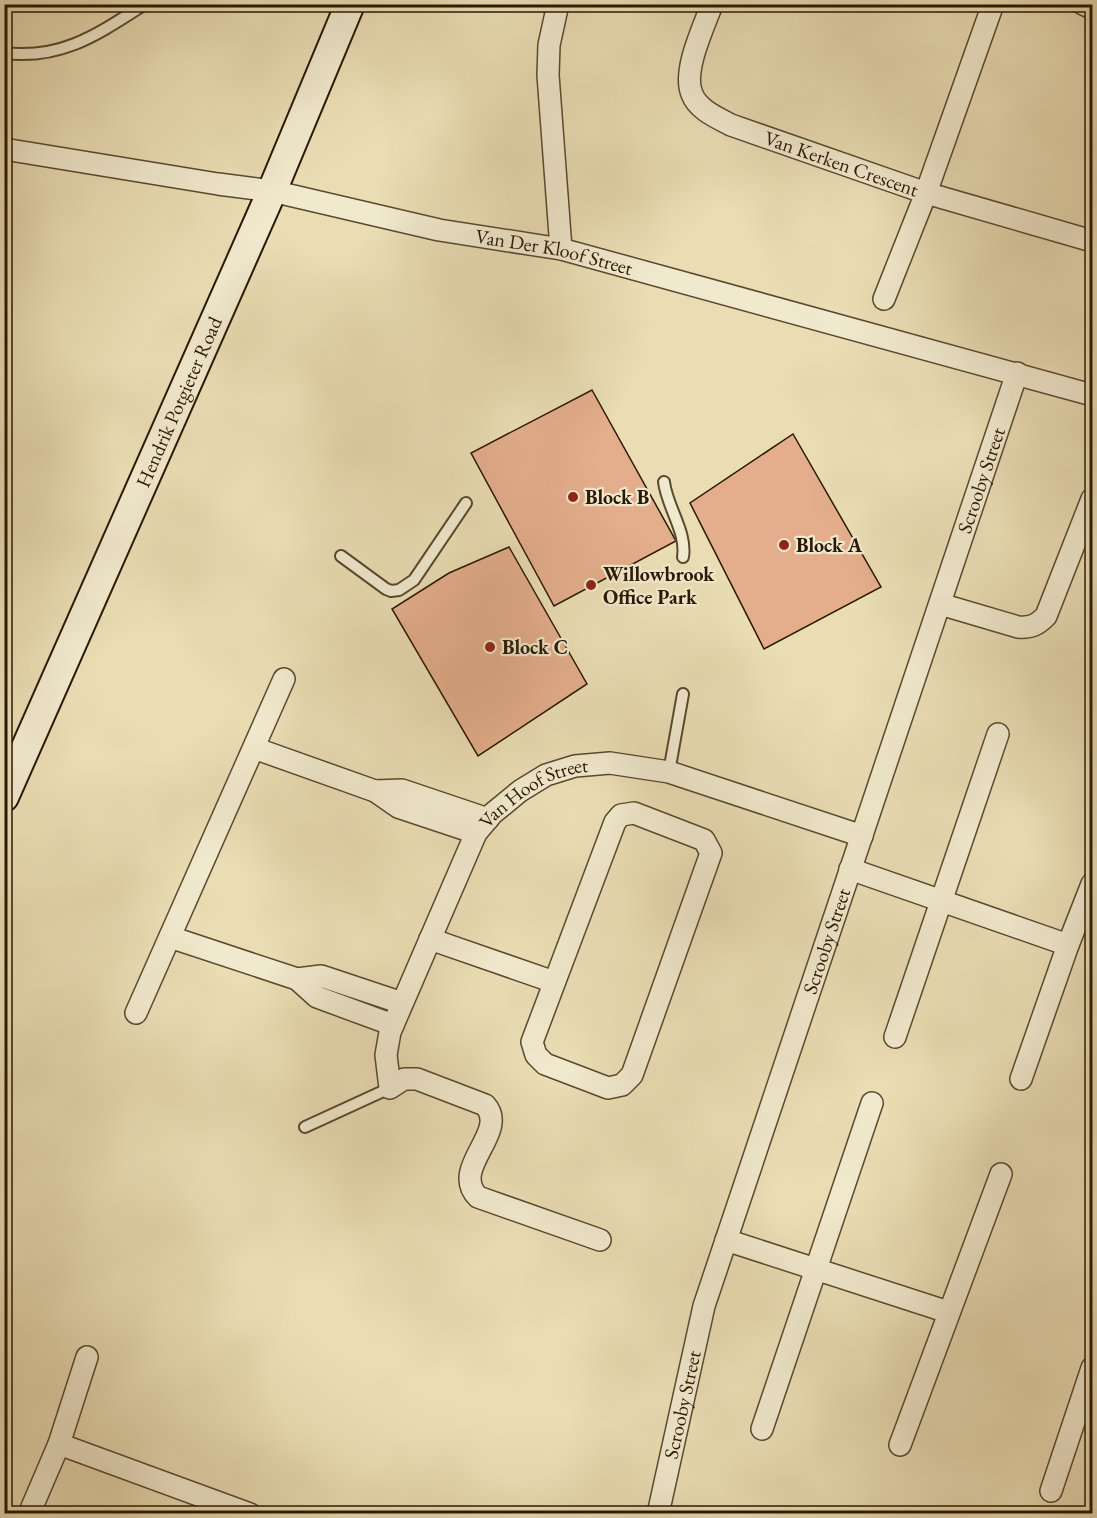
<svg xmlns="http://www.w3.org/2000/svg" width="1097" height="1518" viewBox="0 0 1097 1518" font-family="'EB Garamond',serif">
  <style>
    .building { fill: #e4ae8c; stroke: #291802; stroke-width: 1.5 }
    .lines { fill: none; stroke-linecap: round; stroke-linejoin: round }
    .service-casing { stroke: #59492e; stroke-width: 14 }
    .minor-casing { stroke: #59492e; stroke-width: 24 }
    .secondary-casing { stroke: #291802; stroke-width: 32 }
    .service { stroke: #f1e9ce; stroke-width: 10 }
    .minor { stroke: #f1e9ce; stroke-width: 21 }
    .secondary { stroke: #f1e9ce; stroke-width: 28 }
    .poi-dot { fill: #8f2418; stroke: #f1e9ce; stroke-width: 2 }
    .labels { text-anchor: middle; dominant-baseline: central; stroke-width: 4.5; stroke-linejoin: round; paint-order: stroke }
    .street-label { font-size: 20px; fill: #291802; stroke: #f1e9ce }
    .poi-label { font-size: 20px; font-weight: bold; fill: #291802; stroke: #f1e9ce; text-anchor: start }
  </style>
  <rect width="100%" height="100%" fill="#eaddb4"/>
  <filter id="stains"><feTurbulence type="fractalNoise" baseFrequency=".00333" numOctaves="4"/><feColorMatrix values="0 0 0 0 .2 0 0 0 0 .09 0 0 0 0 .02 0 0 0 .5 -.17"/></filter>
  <radialGradient id="worn" r=".72"><stop offset=".6" stop-color="#630" stop-opacity="0"/><stop offset="1" stop-color="#630" stop-opacity=".3"/></radialGradient>
  <path class="building" d="M592,390L676,541L554,606L471,453Z
    M793,434L881,587L764,649L690,503Z
    M509,547L587,684L478,756L392,609L449,573Z"/>
  <g class="lines">
    <defs>
      <path id="service" d="M4,53C62,60 98,34 145,4
        M664,482C667,507 687,532 683,557
        M341,556L386,589L391,591L399,590L414,580L466,503
        M669,772L683,694
        M305,1127L390,1088"/>
      <g id="minor">
        <path d="M558,4L549,45L548,75L561,249"/>
        <path id="s1" d="M712,4C704,27 682,71 692,94C698,110 718,118 731,125L926,193L1092,241"/>
        <path d="M1083,4L1092,8"/>
        <path id="s2" d="M4,149L218,184L272,191L439,230L561,249L1092,395"/>
        <path d="M884,299L926,193L993,4"/>
        <path d="M940,604L1018,627C1031,628 1037,625 1046,616L1092,499"/>
        <path d="M254,748L375,791L398,807L476,833"/>
        <path d="M375,791L402,790L488,819"/>
        <path d="M634,813L704,840L711,853L632,1075L622,1085L608,1088L545,1064L536,1055L532,1042L615,822L621,815Z"/>
        <path d="M850,869L1068,945"/>
        <path d="M170,937L297,979L317,997L393,1025"/>
        <path d="M430,939L554,982"/>
        <path d="M297,979L321,976L402,1003"/>
        <path d="M136,1013L284,679"/>
        <path d="M895,1037L998,734"/>
        <path d="M1021,1079L1068,945L1092,884"/>
        <path id="s3" d="M600,1240L478,1197C449,1168 510,1132 485,1105L417,1079H404L390,1088L386,1055L390,1032L476,833L492,814L520,791L546,775L575,766L610,763L669,772L862,836"/>
        <path d="M726,1240L948,1312"/>
        <path d="M762,1429L872,1103"/>
        <path d="M59,1444L250,1514"/>
        <path d="M900,1445L1001,1174"/>
        <path d="M1051,1491L1092,1368"/>
        <path d="M29,1514L59,1444L87,1357"/>
        <path id="s4" d="M658,1514L704,1306L1017,373"/>
      </g>
      <g id="secondary">
        <path id="s5" d="M4,797L272,191L350,4"/>
      </g>
    </defs>
    <use href="#service" class="service-casing"/>
    <use href="#minor" class="minor-casing"/>
    <use href="#secondary" class="secondary-casing"/>
    <use href="#service" class="service"/>
    <use href="#minor" class="minor"/>
    <use href="#secondary" class="secondary"/>
  </g>
  <g class="poi-dot">
    <circle cx="573" cy="497" r="6"/>
    <circle cx="784" cy="545" r="6"/>
    <circle cx="591" cy="585" r="6"/>
    <circle cx="490" cy="647" r="6"/>
  </g>
  <g class="labels">
    <g class="street-label">
      <text stroke="none"><textPath href="#s1" startOffset="262">Van Kerken Crescent</textPath></text>
      <text stroke="none"><textPath href="#s2" startOffset="560">Van Der Kloof Street</textPath></text>
      <text stroke="none"><textPath href="#s5" startOffset="432">Hendrik Potgieter Road</textPath></text>
      <text stroke="none"><textPath href="#s4" startOffset="1084">Scrooby Street</textPath></text>
      <text stroke="none"><textPath href="#s3" startOffset="678">Van Hoof Street</textPath></text>
      <text stroke="none"><textPath href="#s4" startOffset="598">Scrooby Street</textPath></text>
      <text stroke="none"><textPath href="#s4" startOffset="112">Scrooby Street</textPath></text>
    </g>
    <g class="poi-label">
      <text x="585" y="497">Block B</text>
      <text x="796" y="545">Block A</text>
      <text x="603" y="574">Willowbrook<tspan x="603" dy="23">Office Park</tspan></text>
      <text x="502" y="647">Block C</text>
    </g>
  </g>
  <rect width="1097" height="1518" fill="none" stroke="#eaddb4" stroke-width="24"/>
  <rect x="6" y="6" width="1085" height="1506" fill="none" stroke="#291802" stroke-width="3"/>
  <rect x="12" y="12" width="1073" height="1494" fill="none" stroke="#291802" stroke-width="1.5"/>
  <rect width="100%" height="100%" filter="url(#stains)"/>
  <rect width="100%" height="100%" fill="url(#worn)"/>
</svg>
